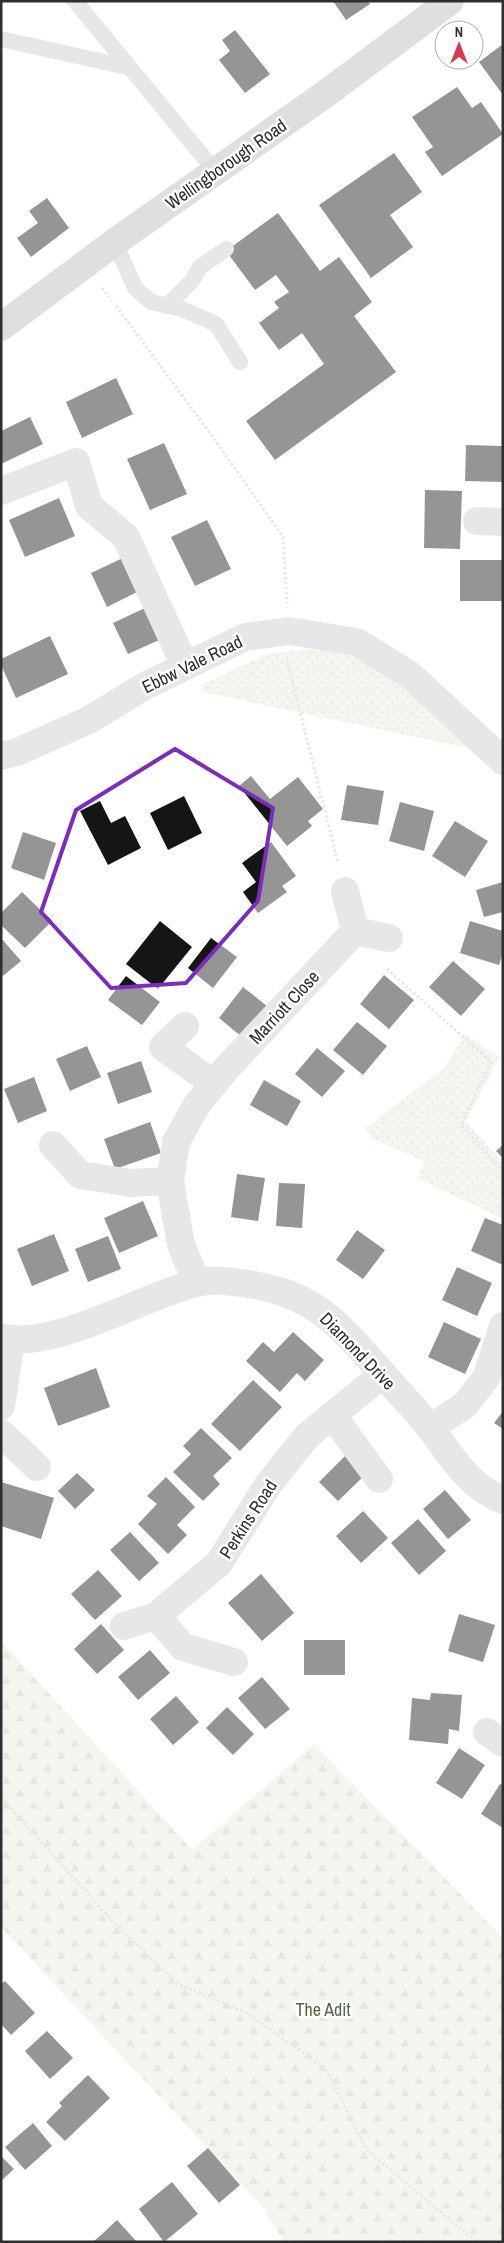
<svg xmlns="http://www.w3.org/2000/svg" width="504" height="2243" viewBox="0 0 504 2243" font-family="'Archivo Narrow',sans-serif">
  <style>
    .grass { fill: url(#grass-dots) }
    .forest { fill: url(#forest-firs) }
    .building { fill: #151515 }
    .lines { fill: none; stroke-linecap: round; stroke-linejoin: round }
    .path { stroke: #cbcbcb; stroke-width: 3; stroke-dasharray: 2.5 2.5; stroke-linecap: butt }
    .service { stroke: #cbcbcb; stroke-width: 16 }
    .minor { stroke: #cbcbcb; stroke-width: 28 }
    .secondary { stroke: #b8b8b8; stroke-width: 28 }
    .marked { fill: none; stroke: #7b2cbf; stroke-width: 4; stroke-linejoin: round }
    .labels { text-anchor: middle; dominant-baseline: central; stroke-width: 5; stroke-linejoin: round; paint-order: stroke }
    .street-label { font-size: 18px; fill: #2e2e2e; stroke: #fff }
    .park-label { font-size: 18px; fill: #54673d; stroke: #fff }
  </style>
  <defs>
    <pattern id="grass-dots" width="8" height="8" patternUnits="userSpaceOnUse" patternTransform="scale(1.25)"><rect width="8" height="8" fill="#e5eadc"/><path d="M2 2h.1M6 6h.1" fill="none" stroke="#c5c9bd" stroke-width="1.8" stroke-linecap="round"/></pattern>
    <pattern id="forest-firs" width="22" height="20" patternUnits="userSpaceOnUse" patternTransform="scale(1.25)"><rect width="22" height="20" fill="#e5eadc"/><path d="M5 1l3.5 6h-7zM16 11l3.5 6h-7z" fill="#c5c9bd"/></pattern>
  </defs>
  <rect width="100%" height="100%" fill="#fff"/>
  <path class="grass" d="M299,650H334L372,661L478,750L203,692L200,685L268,654Z
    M465,1034L499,1058L466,1121L503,1163V1219L418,1178L424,1161L371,1138L366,1128L445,1067Z"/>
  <path class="forest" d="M1,1641L192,1850L314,1744L503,1938V2242H284L263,2207L1,1927Z"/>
  <path class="building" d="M333,1H368L370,4L346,20Z
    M235,30L270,74L245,93L219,60L230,51L222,40Z
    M503,44V95L479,62Z
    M457,87L472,108L481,102L503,134L442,176L425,152L433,147L412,117Z
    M394,153L422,192L390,215L413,247L371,278L319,205Z
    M47,198L69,228L31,257L17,238L38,223L29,211Z
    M278,213L320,271L339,257L372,302L354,316L396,372L275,460L246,421L324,364L302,333L279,350L259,323L279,308L274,302L289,292L276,275L255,290L226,251Z
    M116,378L133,414L82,438L66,402Z
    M30,417L43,444L1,464V431Z
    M164,443L187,494L150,510L127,459Z
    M466,445L503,446V482L465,481Z
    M425,490L462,491L460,549L424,548Z
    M59,498L75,536L25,557L9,520Z
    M207,520L231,569L195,586L171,537Z
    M125,557L141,590L107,607L91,573Z
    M460,560H503V601H460Z
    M145,608L159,640L128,654L113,623Z
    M50,636L68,674L16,698L1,665V659Z
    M251,776L270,799L298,777L323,809L308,821L312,826L287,846L239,786Z
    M347,785L384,791L378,825L341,820Z
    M184,796L202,833L168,850L150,813Z
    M100,801L111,823L125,816L141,848L108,865L80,811Z
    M400,802L434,811L424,851L389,841Z
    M455,821L488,841L465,877L432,856Z
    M23,832L56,843L44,880L11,868Z
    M271,842L296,876L282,886L287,892L258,913L243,892L256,882L242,863Z
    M503,882V912L484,917L476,890Z
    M22,892L52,921L25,948L1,925V913Z
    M160,921L192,947L158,989L126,964Z
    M470,921L503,931V953L499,965L460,953Z
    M1,938L21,961L3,976L1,974Z
    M211,938L237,957L213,988L188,968Z
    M453,961L485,989L461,1016L429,987Z
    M384,975L414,1000L389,1029L360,1004Z
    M126,976L160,1002L142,1025L108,1000Z
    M243,987L267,1006L242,1037L219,1018Z
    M357,1022L387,1046L363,1075L333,1050Z
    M87,1046L101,1077L70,1091L56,1059Z
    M317,1048L345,1071L322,1097L295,1074Z
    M141,1061L152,1092L118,1104L107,1073Z
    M34,1077L47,1111L18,1123L4,1089Z
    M264,1080L301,1101L287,1126L250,1105Z
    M150,1122L161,1153L115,1169L104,1139Z
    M503,1145V1158L496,1151Z
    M237,1174L265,1178L258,1221L231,1217Z
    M279,1183L305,1184L302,1228L276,1226Z
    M143,1201L158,1236L119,1253L104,1218Z
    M485,1218L503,1225V1265L471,1251Z
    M357,1230L385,1250L363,1279L336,1260Z
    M54,1234L69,1271L32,1286L17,1249Z
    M108,1236L121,1269L88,1282L75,1249Z
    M457,1267L492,1283L477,1316L442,1300Z
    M444,1322L481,1339L465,1374L428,1357Z
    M293,1332L324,1360L305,1381L297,1373L280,1392L246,1361L263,1342L274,1352Z
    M96,1368L110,1407L58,1426L44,1388Z
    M253,1380L282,1407L240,1451L211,1424Z
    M503,1411V1429L494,1423Z
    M201,1428L232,1458L213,1476L220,1484L203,1501L173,1472L191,1454L183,1446Z
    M345,1456L364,1476L338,1501L319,1482Z
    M77,1473L95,1490L75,1509L58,1491Z
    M166,1477L195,1507L177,1525L187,1535L168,1554L138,1524L157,1504L147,1496Z
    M1,1482L54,1498L41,1539L1,1526Z
    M445,1490L471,1520L448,1539L423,1509Z
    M363,1511L388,1538L361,1563L336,1536Z
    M418,1519L446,1551L419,1575L391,1543Z
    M130,1532L159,1563L139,1581L110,1550Z
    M98,1570L122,1596L95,1620L71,1594Z
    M261,1574L294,1613L262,1641L228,1603Z
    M459,1614L495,1625L483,1662L448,1651Z
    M101,1624L124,1650L97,1674L74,1649Z
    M304,1640H345V1675H304Z
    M150,1650L170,1673L138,1700L118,1677Z
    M262,1677L290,1709L265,1729L238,1698Z
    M431,1693L462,1695L459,1731L449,1729L448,1744L409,1740L412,1698L430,1700Z
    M176,1696L199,1722L173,1745L150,1719Z
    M227,1707L254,1734L233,1755L206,1728Z
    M459,1748L485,1765L462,1799L436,1783Z
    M500,1784L503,1785V1828L481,1814Z
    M5,1981L35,2013L11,2035L1,2024V1984Z
    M47,2031L73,2058L50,2079L25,2051Z
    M88,2075L110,2098L65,2141L46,2122L62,2106L59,2103Z
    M33,2123L52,2146L25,2170L5,2147Z
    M208,2148L240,2185L219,2203L187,2166Z
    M1,2156L14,2169L1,2181Z
    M172,2182L198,2214L164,2242L139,2209Z
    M117,2220L137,2242H93L101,2235Z"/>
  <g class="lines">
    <path class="path" d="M102,288L112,301
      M116,306L215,440L283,537L287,603
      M287,660L338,863
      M387,969L491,1062L461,1125L503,1171
      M503,1180L501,1212L503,1213
      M1,1797L116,1925L178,1984L245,2012L326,2069L366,2149L476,2242"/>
    <path class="service" d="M75,1L215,171
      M1,39L127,67
      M115,242L135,288L151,302L182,309L216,324L240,362
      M167,306L192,281L200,267L226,249"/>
    <path class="minor" d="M1,491L76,462L89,506L126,537L185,666
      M477,521L503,522
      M1,756L17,752L89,720L143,687L245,637L289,631L357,642L410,675L503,761
      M345,891L355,931
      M355,931L389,938
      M185,1026L163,1047L214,1084
      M53,1145L80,1175L131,1183L170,1181
      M197,1283L181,1245L170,1181L176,1142L196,1106L225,1070L355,931
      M1,1337C50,1352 146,1295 196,1283C220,1277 259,1285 282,1292C328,1306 359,1347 389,1381C403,1397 418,1412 431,1429C452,1457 469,1487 503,1500
      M1,1406L11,1340
      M332,1415L379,1479
      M430,1428L465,1405L486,1378L503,1326
      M1,1433L37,1467
      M156,1616L183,1647L234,1662
      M124,1626L156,1616L219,1563L268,1485L307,1436L383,1374
      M487,1732L503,1743"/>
    <path class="secondary" d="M1,327L115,242L324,95L450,1"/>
  </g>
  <path d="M0 0H504V2243H0ZM175,749L273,808L258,901L186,983L111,988L41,912L76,810Z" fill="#fff" fill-opacity=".55" fill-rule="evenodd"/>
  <path class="marked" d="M175,749L273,808L258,901L186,983L111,988L41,912L76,810Z"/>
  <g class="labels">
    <g class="street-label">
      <text transform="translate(226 164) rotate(-35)">Wellingborough Road</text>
      <text transform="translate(192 664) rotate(-26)">Ebbw Vale Road</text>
      <text transform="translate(284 1007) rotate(-47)">Marriott Close</text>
      <text transform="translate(358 1351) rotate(46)">Diamond Drive</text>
      <text transform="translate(248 1519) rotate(-57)">Perkins Road</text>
    </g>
    <g class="park-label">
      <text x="323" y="2009">The Adit</text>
    </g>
  </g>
  <rect width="504" height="2243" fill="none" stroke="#2e2e2e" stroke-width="5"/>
  <g transform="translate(459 45)"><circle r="24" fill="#ffffff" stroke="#ababab"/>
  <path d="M0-4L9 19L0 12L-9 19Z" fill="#dc384f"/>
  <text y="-8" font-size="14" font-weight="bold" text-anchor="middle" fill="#2e2e2e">N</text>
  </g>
</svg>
